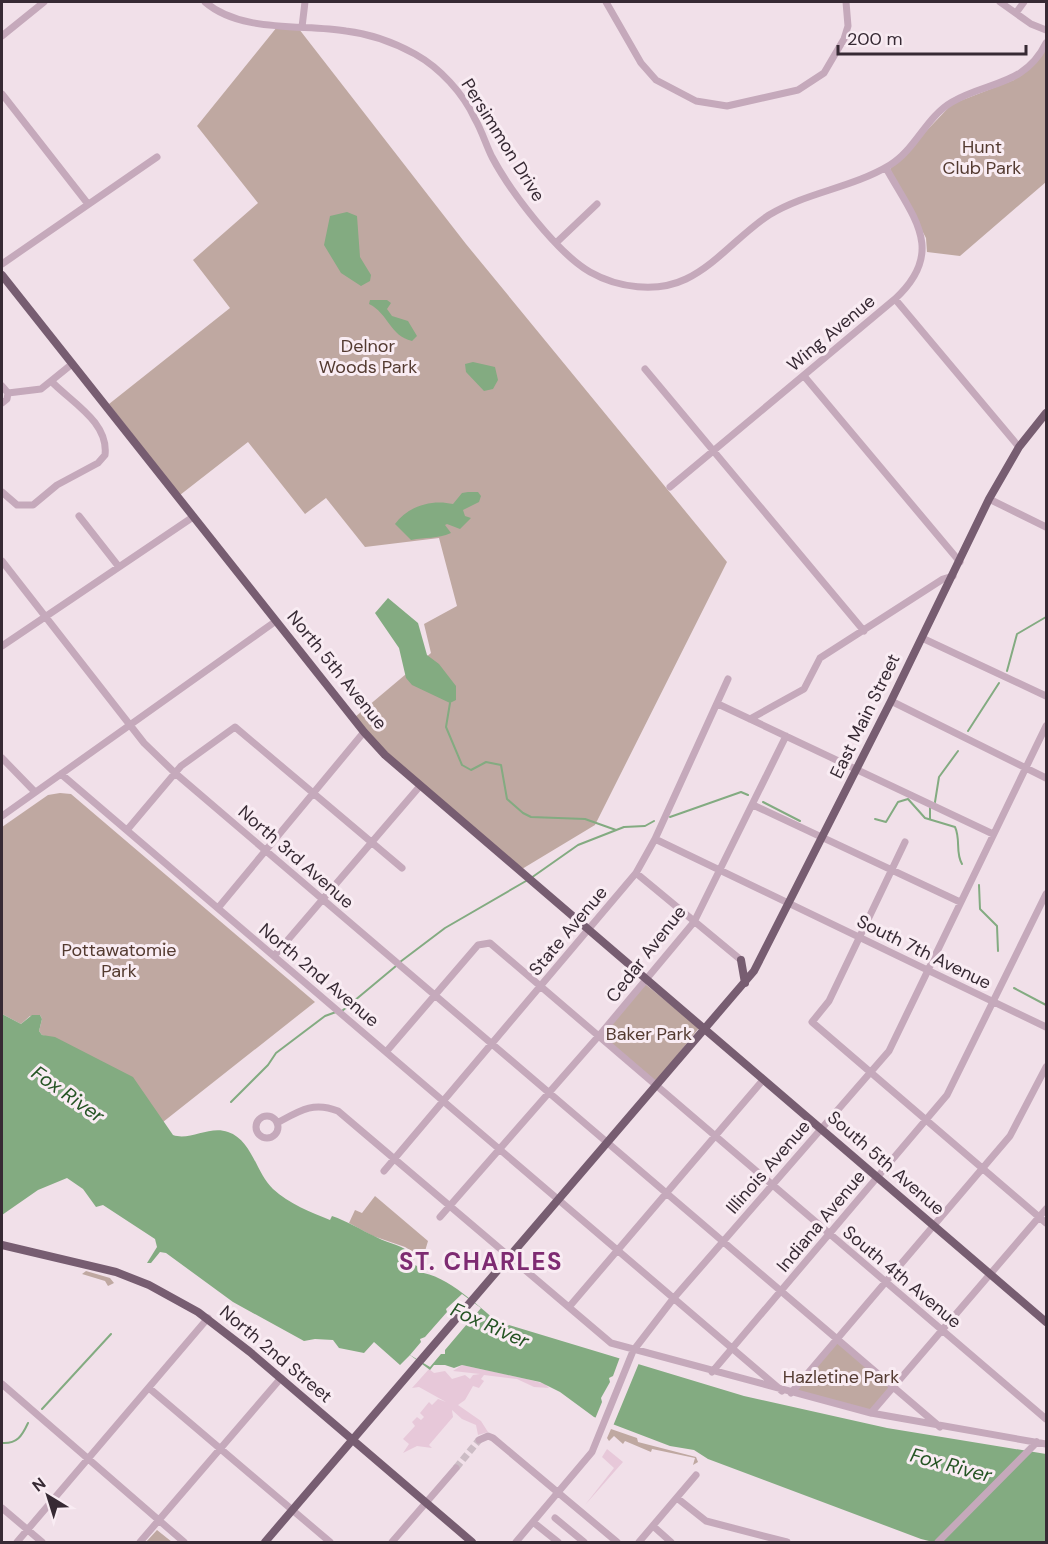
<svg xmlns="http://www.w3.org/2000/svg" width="1048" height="1544" viewBox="0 0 1048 1544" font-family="'DM Sans',sans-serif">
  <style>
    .green { fill: #bfa8a1 }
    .plaza { fill: #e7c8d9 }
    .water { fill: #83ab81 }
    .pier { fill: #f1e0e9 }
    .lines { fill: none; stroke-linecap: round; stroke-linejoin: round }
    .stream { stroke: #83ab81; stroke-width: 2 }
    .minor-tunnel { stroke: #ccbcc5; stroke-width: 7; stroke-dasharray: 7 3.5; stroke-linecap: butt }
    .minor { stroke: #c5a9bb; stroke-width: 7 }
    .major { stroke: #775d71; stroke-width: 8 }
    .labels { text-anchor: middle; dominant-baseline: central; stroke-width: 6; stroke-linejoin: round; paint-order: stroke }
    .street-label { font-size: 18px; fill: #372a34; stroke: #f9ecf3 }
    .park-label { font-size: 18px; fill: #533a30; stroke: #f9ecf3 }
    .water-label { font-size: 20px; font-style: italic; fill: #255424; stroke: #f9ecf3 }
    .district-label { font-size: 24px; font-weight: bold; letter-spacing: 1.5px; fill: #7e2b72; stroke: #f9ecf3 }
  </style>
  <rect width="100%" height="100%" fill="#f1e0e9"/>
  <path class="green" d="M277,27L299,29L466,244L727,562L595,825L522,869L387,753L355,717L431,653L424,624L457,606L439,538L365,547L326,498L305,514L248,442L180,495L109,404L230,308L193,260L258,203L197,126Z
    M1046,44V182L960,256L927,252L926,238L890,169L952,104L1014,80Z
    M60,793L71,794L315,1002L163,1122L155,1112L51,1038L42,1035L39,1031L42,1019L40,1015L30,1016L21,1024L2,1014V827L48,795Z
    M644,983L699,1028L654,1084L599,1037Z
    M375,1196L428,1241L423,1258L405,1247L373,1236L349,1223L355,1210L362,1213Z
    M86,1271L110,1278L114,1283L108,1286L105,1281L82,1274Z
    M838,1341L891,1387L870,1412L795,1392Z
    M611,1429L637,1438L638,1442L696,1457L698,1462L693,1465L695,1458L652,1449L651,1452L625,1441L623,1444L614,1436L609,1441L607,1438Z
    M157,1530L172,1542H146Z"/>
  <path class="plaza" d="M462,1365L527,1379L545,1384L549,1388L534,1387L517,1379L484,1375L481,1379L484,1381L479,1388L473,1386L465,1400L458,1405L481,1421L488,1432L478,1435L476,1425L462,1419L452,1410L453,1417L429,1445L432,1448L417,1446L403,1453L409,1444L403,1439L415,1426L412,1422L417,1417L421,1420L424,1417L420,1413L429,1402L432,1405L438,1399L446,1402L419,1387L412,1388L429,1369L434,1373L445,1371L452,1379L465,1375L470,1379L473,1375L480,1374L453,1371Z
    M607,1449L623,1462L585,1505L614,1468L602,1457Z"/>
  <path class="water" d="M347,212L357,216L360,257L371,275L370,281L361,286L341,273L324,245L330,216Z
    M370,300H387L391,303L387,309L392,316L408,321L417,336L412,341C390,336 388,313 369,304Z
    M473,362L495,367L498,380L493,389L484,391L466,372L465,364Z
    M468,492H478L481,496L479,502L463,510L465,516L471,518L460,529L447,524L445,525L451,533C437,539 426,537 411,540L395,524C408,506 432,499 453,504L462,493Z
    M388,598L418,623L427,655L439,664L456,686V700L450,703L412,685L406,678L399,648L375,613Z
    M2,1014L21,1024L32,1015H40L42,1019L39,1031L42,1035L55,1037L133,1077L173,1135C190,1141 210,1125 228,1132C252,1140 256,1173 273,1189C289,1204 311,1212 330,1220L332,1216C347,1221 361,1230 376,1237C390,1244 403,1245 415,1256L413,1264L417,1266L418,1272C448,1275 480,1308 505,1328L509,1325L744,1396L887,1428L1046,1454V1542H933L921,1539L708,1459L694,1450L670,1446L594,1417L560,1392L540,1382L462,1365L454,1368L445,1365H434L430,1370L410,1355L400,1365L374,1342L364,1353L339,1348L333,1340L315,1339L304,1341L233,1302L166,1253L160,1252L151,1263H147L157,1247L155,1239L103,1205L96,1207L83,1189L67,1178L38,1190L2,1215Z"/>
  <path class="pier" d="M462,1294L481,1308L471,1320L472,1323L467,1324L445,1350V1354H441L430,1367L410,1355L421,1342L420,1339L425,1337L447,1312L446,1309Z
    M620,1357L639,1363L613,1426L595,1419L602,1402L601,1398L610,1382L609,1378L613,1376Z"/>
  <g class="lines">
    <path class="stream" d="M1007,671L1017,634L1046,617
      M450,703L446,727L462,765L471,770L486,762L501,765L507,799L523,813L531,817L585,819L616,830
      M968,731L999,683
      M763,802L800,821
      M935,802L939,777L958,751
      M670,817L741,792L748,795
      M875,819L886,822L898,802L908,799L925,818L955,827C961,840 955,852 962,864
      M930,819V808
      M531,878L578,845L624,827L645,826L654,821
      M979,885L980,909L997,926L998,951
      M400,962L445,928L526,881
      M1014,988L1046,1005
      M342,1011L396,966
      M231,1102L268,1065L276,1053L325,1016L336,1012
      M42,1409L111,1334
      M2,1443C17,1444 22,1436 28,1423"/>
    <path class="minor-tunnel" d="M456,1468L479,1440"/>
    <path class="minor" d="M205,2C241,33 302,24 346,31C372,34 393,42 415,54C440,68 463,93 475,119C482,131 486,145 492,157C510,191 557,253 590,272C618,288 657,293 686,279C717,264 740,234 769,215C807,192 852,188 890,165C915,150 926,117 952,102C988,81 1025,86 1046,43
      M606,2L641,63L656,80L696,101L727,106L798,90L824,73L844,39L848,26L846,2
      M1000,2L1031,24L1046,30
      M1016,13L1024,2
      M302,27L305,2
      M2,36L44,2
      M2,94L88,204
      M557,242L597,204
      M2,264L157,157
      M895,299L1019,447
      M645,369L864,631
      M804,376L960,562
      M2,386L8,393
      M8,393L41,389L51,381
      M2,403L7,399L8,393
      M670,487L895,299C947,251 913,217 886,168
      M2,492L17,505H33L57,485L98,463L105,455C109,422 71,402 51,381L72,364
      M989,499L1046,527
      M79,516L119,567
      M2,561L144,743L175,773L940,1427
      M922,638L1046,696
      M2,646L193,517
      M891,701L1046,778
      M718,704L993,834
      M750,719L804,689L820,658L943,579L953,576
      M2,758L35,792
      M61,774L782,1391
      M753,805L960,902
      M2,816L276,621
      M127,830L181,766L235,727L402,868
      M655,839L1046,1027
      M905,842L829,1001L812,1022L1046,1223
      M636,873L741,960
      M218,908L364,732
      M274,956L420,786
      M386,1052L478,945L490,943L1046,1419
      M256 1127a11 11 0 1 1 22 0a11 11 0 1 1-22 0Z
      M277,1123C299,1111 313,1101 338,1111L611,1343L871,1413L1046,1444
      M384,1171L636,873L655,839L728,679
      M440,1217L603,1031L694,922L786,736
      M569,1307L763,1080
      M712,1372L947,1095L1046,894
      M2,1384L184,1542
      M149,1388L330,1542
      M791,1393L1010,1136L1046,1067
      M871,1413L1046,1209
      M479,1440L488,1436L493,1438L617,1542
      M677,1498L706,1521L787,1542
      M2,1508L42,1542
      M555,1518L584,1542
      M533,1522L558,1542
      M653,1526L671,1542
      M17,1542L208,1318
      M140,1542L281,1378
      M392,1542L456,1468
      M516,1542L592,1452L633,1351L673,1299L889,1051L1046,726
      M639,1542L696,1475
      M938,1542L1037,1442"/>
    <path class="major" d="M2,275L364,732L385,755L1046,1322
      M741,960L745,983
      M2,1245L116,1272L149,1285L198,1312L250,1352L472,1542
      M265,1542L754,971L891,701L989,499L1019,447L1046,413"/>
  </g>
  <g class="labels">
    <g class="street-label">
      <text transform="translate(503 140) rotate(58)">Persimmon Drive</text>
      <text transform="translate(831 333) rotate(-40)">Wing Avenue</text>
      <text transform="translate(337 670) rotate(51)">North 5th Avenue</text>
      <text transform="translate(865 716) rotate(-64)">East Main Street</text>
      <text transform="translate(296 857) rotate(41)">North 3rd Avenue</text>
      <text transform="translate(568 931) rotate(-50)">State Avenue</text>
      <text transform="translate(924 952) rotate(26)">South 7th Avenue</text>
      <text transform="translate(646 954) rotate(-52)">Cedar Avenue</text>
      <text transform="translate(319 975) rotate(40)">North 2nd Avenue</text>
      <text transform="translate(886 1163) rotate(41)">South 5th Avenue</text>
      <text transform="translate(768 1167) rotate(-49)">Illinois Avenue</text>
      <text transform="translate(821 1221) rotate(-50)">Indiana Avenue</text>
      <text transform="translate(902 1277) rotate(40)">South 4th Avenue</text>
      <text transform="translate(276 1354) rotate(40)">North 2nd Street</text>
    </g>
    <g class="park-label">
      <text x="982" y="147">Hunt<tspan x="982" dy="21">Club Park</tspan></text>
      <text x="368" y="346">Delnor<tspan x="368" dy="21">Woods Park</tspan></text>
      <text x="119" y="950">Pottawatomie<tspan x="119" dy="21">Park</tspan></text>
      <text x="649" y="1034">Baker Park</text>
      <text x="841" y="1377">Hazletine Park</text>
    </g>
    <g class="water-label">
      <text transform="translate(68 1094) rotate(35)">Fox River</text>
      <text transform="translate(490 1325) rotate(24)">Fox River</text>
      <text transform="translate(951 1465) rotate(15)">Fox River</text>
    </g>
    <g class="district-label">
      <text x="481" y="1261">ST. CHARLES</text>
    </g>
  </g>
  <rect width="1048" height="1544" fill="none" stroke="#372a34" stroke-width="6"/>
  <g transform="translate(48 1496) rotate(322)" stroke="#f9ecf3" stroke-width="4.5" paint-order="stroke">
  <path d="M0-4.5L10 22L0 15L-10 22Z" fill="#372a34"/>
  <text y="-9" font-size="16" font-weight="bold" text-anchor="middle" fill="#372a34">N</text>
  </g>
  <path d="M838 45v9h188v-9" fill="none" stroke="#372a34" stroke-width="3"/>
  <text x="847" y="45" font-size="18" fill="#372a34" stroke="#f9ecf3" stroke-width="4.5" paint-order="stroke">200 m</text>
</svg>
